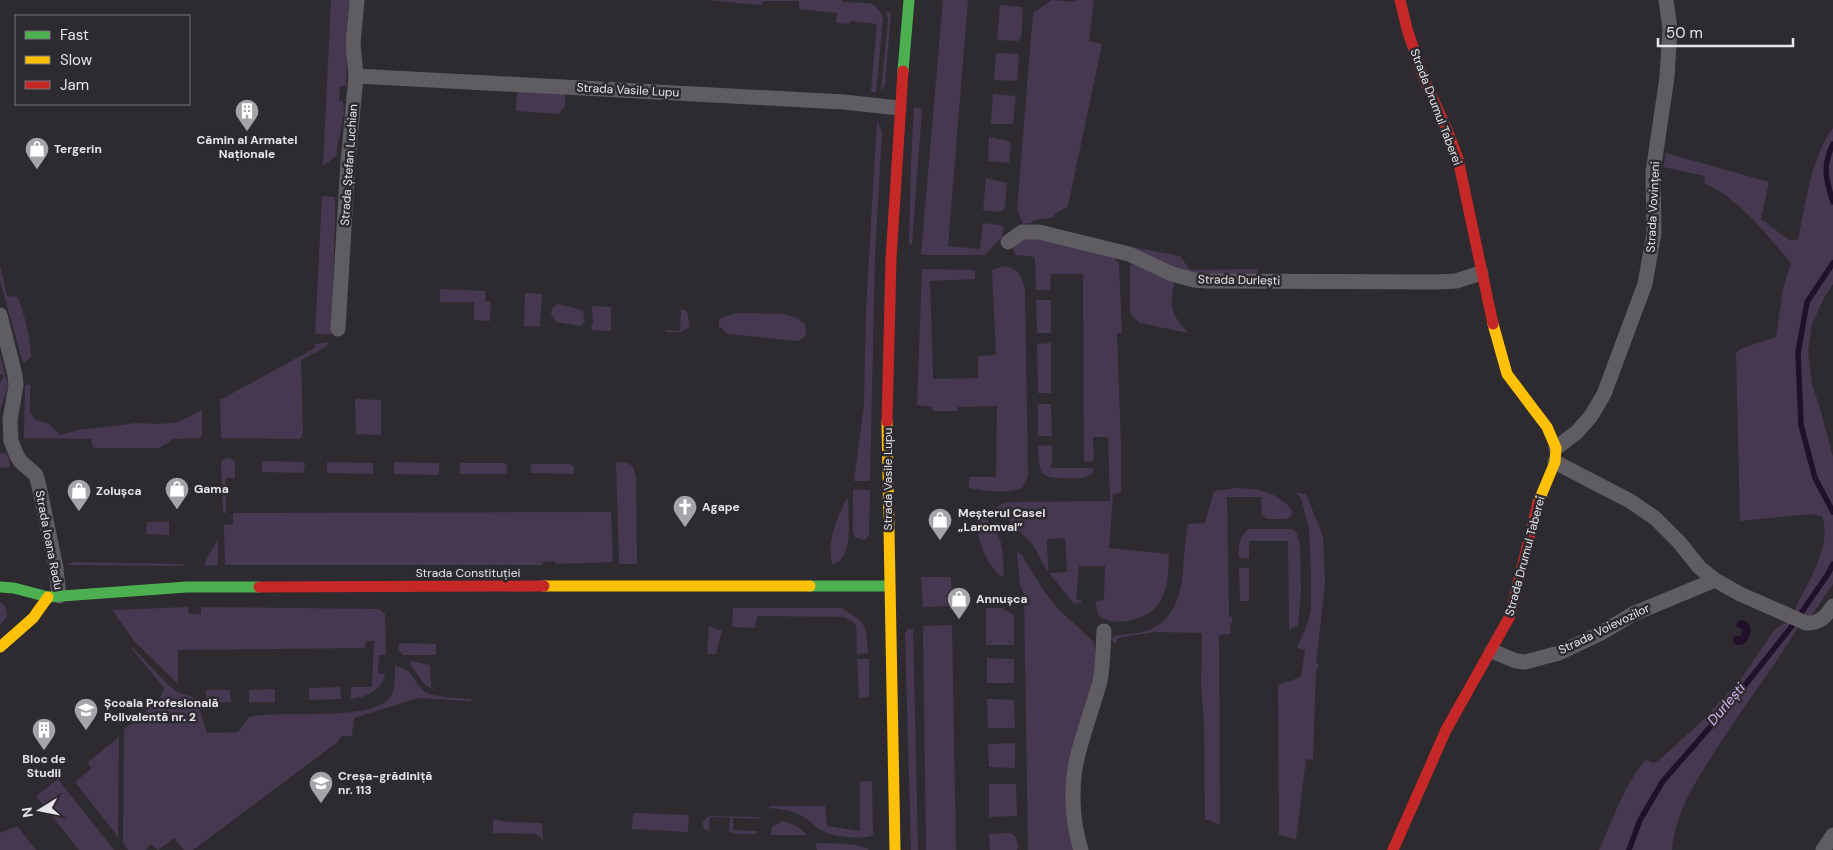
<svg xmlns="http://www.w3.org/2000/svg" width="1833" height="850" viewBox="0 0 1833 850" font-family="'DM Sans',sans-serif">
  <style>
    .green { fill: #473851 }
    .water { fill: #20102a }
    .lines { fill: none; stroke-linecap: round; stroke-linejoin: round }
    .stream { stroke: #20102a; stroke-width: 5.5 }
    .street { stroke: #5f5d61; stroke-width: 15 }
    .fast { stroke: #4caf50; stroke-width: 11 }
    .slow { stroke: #ffc107; stroke-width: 11 }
    .jam { stroke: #c62828; stroke-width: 11 }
    .labels { text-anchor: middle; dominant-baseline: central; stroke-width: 5; stroke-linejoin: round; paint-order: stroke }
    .street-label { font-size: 12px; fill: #e7e5e9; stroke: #2d2a30 }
    .poi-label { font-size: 12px; font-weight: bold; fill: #e7e5e9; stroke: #2d2a30; text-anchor: start }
    .water-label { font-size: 14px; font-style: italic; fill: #d9b6f2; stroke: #2d2a30 }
  </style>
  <rect width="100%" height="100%" fill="#2d2b2f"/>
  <path class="green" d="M331,0H349L345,44L347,57L346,86H340L339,101H343L344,112L336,156L323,166Z
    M705,0H842L843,2L870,3L876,7L882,15L883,19L876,92H871L877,24L850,21L849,24L836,23L837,13L799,9V1H763L762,5Z
    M943,0H968L948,246L980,249L983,223L999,225L1004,227L1002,237L985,255H926L921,254Z
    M1052,0L1075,2L1076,0H1094L1089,41L1102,44L1068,206L1054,215L1055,217L1035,220L1031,223L1023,224L1017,209L1033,13Z
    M1000,5L1022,7L1023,11L1021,38L1018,41L997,40Z
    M886,12L891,13L885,85L881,91L888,19Z
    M996,53L1019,54L1017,81L994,80Z
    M517,89L565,92V106L559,114L516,111Z
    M993,94L1016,96L1013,124H991Z
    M914,107L922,109L912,244L909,245L911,163Z
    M877,120L882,132L875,255L870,481H854L864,405L866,310Z
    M1833,128V284L1824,298L1812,324L1808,351L1812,385L1819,405L1833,457V584L1809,619L1796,612V607C1808,583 1833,543 1822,516L1810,514L1740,521L1736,353L1740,349L1776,337L1783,289L1791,263C1766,234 1740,199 1704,183L1705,176L1663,167L1666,153L1769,182L1761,219L1789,240H1798C1805,206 1812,154 1833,128Z
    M989,137L1009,141L1011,144L1009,163L988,161Z
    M986,178L1007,183L1005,208L1000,212L983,210Z
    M322,196L335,197V223L331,334H315Z
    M1058,233L1180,256L1190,270L1258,269L1257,276L1189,273Z
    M1030,235L1114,258L1119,263L1122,333H1117L1121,444V493L1113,494L1109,548L1169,554C1168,571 1169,592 1157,606C1148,619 1112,628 1100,616C1096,612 1096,606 1096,601L1104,600L1105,566H1079L1076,599L1081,600V602L1074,604L1049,573L1067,572L1065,538L1047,539L1048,571H1047L1033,545L997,508L1001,504L1010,502L1110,501L1108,437H1093L1094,461L1084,462L1083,274H1051L1050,290H1036L1035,257L1016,255L1013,250L1014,245Z
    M1132,264L1149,268L1174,283C1170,310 1170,312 1188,333L1140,323L1133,317L1130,311V266Z
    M0,265L7,296L18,297C25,317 30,336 31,357L23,363L0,280Z
    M1003,266C1019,268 1021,275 1025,290L1028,476L1022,488C1006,494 986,491 969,488V477H996L997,406L958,407L957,411H933L932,407L917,405L922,269L975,270V279L930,281L933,379L978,378V356L996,355L992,271L994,269Z
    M440,289L486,291L485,301L491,302L490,321L474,320V302H440Z
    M525,293L542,294L540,327L524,326Z
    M1036,300H1051V333H1037Z
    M557,304L572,307L583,311L585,322L581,326L557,322L551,314L552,309Z
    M592,306L611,307V331L591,330L593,322Z
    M681,309L687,311L690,327L681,332H666V330L680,331Z
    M738,313L784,314L797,318L805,324L806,335L798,341L728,334L719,326V319L723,317Z
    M330,342L324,348L301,360L303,433L300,439L221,438L220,400L315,348V344Z
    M1051,343V393H1038L1037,344Z
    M0,355L8,385L0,412V383L4,376L0,374Z
    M30,384V413L36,420L49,424L60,435L79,430L137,423L160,424L178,422L202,410V435L199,438L173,439L159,448H97L93,447L91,439L24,438L25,386Z
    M355,399L381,400V435L356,434Z
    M1038,404H1051L1052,436H1038Z
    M1052,445V464L1050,465V468H1094L1092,474C1084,479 1078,478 1069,478C1039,479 1039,474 1038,446Z
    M0,453L7,454L9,460L10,467L0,468Z
    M228,458L235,461V478H226V513H223L221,463L223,459Z
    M262,461L303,462L305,465L303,473L262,472Z
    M327,462L373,463V474L327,473Z
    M394,462L439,463V475L394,474Z
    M616,462C630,463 634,463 636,478L637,564H619Z
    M460,463H504L507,466V474H460Z
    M531,464H570L574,467V474L530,473Z
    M1236,488C1255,489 1271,490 1285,503C1291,508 1293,510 1291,516L1287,519H1267L1262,515L1261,497H1227L1229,617H1232V623L1230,624L1231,634L1219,635L1220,824L1211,822V820H1205L1204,724L1201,684L1202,633L1154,632L1117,638L1116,644L1111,639L1115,636C1126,634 1139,634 1149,630C1191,613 1180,559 1188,524L1205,523L1214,491Z
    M853,490H870L869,535L865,540L856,538L853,533Z
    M1295,493L1306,494L1323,536L1325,584L1316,664L1319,665L1316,671L1313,760L1306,759L1296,839L1279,835L1278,685L1301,677L1305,650L1297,648L1308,622L1311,609V576L1309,528L1301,498Z
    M848,498C848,517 855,560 832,564C827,541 836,520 846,500Z
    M979,510C1003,537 1002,539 1004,574L1002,577C986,566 971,528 979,510Z
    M611,512L613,562L555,564V561L542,562V565H225L224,525L233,524V513Z
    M147,522H169V535L146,534Z
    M1248,529H1292L1297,533L1300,547L1301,591L1298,625L1289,630L1288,541H1249V558H1239C1238,545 1239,538 1248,529Z
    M218,539V565L205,566V562Z
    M1018,552L1022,555L1044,591L1058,609L1093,641L1095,648V665L1089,694L1077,731L1078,850H1028L1024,594L1020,585L1017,554Z
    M73,562L182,564L184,566L67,565Z
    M1239,568H1249V601H1240Z
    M921,577H951L952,606L923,607Z
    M0,602C6,605 7,610 7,617L0,625Z
    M188,607L189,614H201V607L379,609L385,614L386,655H379L378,673L385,674C382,691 366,697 351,699V687H372L374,641H366L365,648L178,650V684L134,641L112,610Z
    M733,608H842L860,620L866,630L868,653L857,654L856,624L844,617L757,616L755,628L732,627Z
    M986,608H1002L1014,615V645H986Z
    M1789,621L1795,624L1797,629C1770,673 1737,715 1710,759C1692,787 1675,816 1672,850H1599C1610,826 1628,777 1646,760L1653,763L1658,761L1699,724L1741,679L1775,629Z
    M952,625L956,850H926L923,626Z
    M709,626L722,631L716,654H707Z
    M908,629H913L918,850H911L905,634Z
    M399,643L436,644V655H403L399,650Z
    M133,648L168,685L177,692L196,698L207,733L238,732L249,717L253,716C284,711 368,721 389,699C396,691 395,676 395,665C418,673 410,679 424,691C433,698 460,698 471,699V701L418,698L354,718L352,736H341L339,741L193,850H184L174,838L158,850L151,844L146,850H128L123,843L124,729C135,720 163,701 164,688L132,649Z
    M987,658L1014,659V683H987Z
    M857,659H869V697L859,698Z
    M410,661L430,665L431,687L436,691L424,684L410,664Z
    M340,687L341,699L309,700V688Z
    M275,689V702H249V690Z
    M206,690H230L231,702L206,703Z
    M987,699L1014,700L1015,728H988Z
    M119,737L118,837L75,782L91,769L88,762Z
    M1015,743V768L989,767L988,744Z
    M58,779L114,850H79L36,796Z
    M872,781L873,835C864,841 830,836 821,830C814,826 809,820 802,816C792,810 780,809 769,808V806H825L827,826L860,831V782Z
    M989,784H1016L1017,816L989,817Z
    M633,813L689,815L688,832L632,829Z
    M709,816L759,817V819L733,818V830L758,831L755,834H738L729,832L730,818L710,817L709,831C703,830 703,826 703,821Z
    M493,819L507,822L542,823L543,840L536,834L493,833Z
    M782,821C792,823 800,827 807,835H771L772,827Z
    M17,826L36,850H0V833Z
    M1010,833L1015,836L1018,845L1017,850H990L989,834Z
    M816,843C830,844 859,842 869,850H817Z"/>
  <path class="water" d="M1743,620C1754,624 1751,638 1744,644L1736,645L1733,641L1734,636H1740L1743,630L1736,626L1738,621Z"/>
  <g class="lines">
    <path class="stream" d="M1833,144C1822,166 1826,180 1833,202
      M1833,263L1807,302L1798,353L1801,425L1815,478L1833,512
      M1629,850L1640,820L1663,781L1726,709L1792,626L1828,574L1833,564"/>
    <path class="street" d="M356,76L844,102L899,108
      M1008,242L1022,232H1039L1129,254L1172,274L1194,280L1207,281L1437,282L1456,281L1481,273
      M0,315L15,375L16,385L10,420L11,441L17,456L21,462L36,475L39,486L56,568L59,596
      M338,329L348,162L356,76L353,43L357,0
      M1556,448L1577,432L1591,416L1604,394L1645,284L1654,233L1653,172L1667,77L1670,29L1666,0
      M1555,462L1630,501L1655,518L1679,542L1699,567L1715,580L1740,594L1806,623C1820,624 1826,616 1833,606
      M1492,651L1516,661L1525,662L1559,653L1601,633L1633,614L1715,580
      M1081,850C1071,818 1070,780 1080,747C1086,725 1094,703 1100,681C1103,665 1103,647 1104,631
      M1823,850L1833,835"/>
    <path class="fast" d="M903,71L909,0
      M810,586H889
      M0,587L14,588L48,597L187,587H259"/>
    <path class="slow" d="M1493,324L1507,374L1547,427L1556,448L1555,462L1538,503
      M887,422L895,850
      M544,586H810
      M0,647L33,618L48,597"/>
    <path class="jam" d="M1400,0L1407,29L1423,77L1448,132L1458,159L1493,324
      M887,422L891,259L903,71
      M259,587L544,586
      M1393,850L1446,730L1510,616L1538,503"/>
  </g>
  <defs>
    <symbol id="building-pin" viewBox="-11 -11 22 30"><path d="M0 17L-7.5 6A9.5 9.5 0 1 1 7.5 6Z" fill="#a6a4a8" stroke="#2d2a30"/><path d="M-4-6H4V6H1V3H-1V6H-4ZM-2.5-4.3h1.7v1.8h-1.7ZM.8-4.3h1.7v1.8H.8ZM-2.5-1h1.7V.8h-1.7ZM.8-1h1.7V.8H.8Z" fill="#fff"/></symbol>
    <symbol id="shop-pin" viewBox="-11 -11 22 30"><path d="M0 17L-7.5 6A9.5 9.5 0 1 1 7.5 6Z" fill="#a6a4a8" stroke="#2d2a30"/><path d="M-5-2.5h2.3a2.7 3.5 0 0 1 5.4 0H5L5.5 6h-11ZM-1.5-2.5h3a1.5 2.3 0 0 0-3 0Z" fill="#fff"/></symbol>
    <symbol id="church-pin" viewBox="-11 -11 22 30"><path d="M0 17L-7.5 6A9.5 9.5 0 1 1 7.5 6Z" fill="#a6a4a8" stroke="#2d2a30"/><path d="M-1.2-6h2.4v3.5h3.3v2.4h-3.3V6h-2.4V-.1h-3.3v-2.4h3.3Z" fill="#fff"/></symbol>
    <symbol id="university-pin" viewBox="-11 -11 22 30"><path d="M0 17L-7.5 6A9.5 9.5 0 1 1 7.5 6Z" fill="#a6a4a8" stroke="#2d2a30"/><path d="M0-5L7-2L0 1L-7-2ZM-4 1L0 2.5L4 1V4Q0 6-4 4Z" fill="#fff"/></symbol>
    <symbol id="school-pin" viewBox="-11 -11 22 30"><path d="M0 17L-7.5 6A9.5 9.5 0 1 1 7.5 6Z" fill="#a6a4a8" stroke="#2d2a30"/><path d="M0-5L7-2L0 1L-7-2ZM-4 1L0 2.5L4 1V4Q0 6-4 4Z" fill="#fff"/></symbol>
  </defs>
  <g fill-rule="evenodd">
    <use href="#building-pin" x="233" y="97" width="28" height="38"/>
    <use href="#shop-pin" x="23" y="135" width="28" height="38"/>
    <use href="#shop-pin" x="163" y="475" width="28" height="38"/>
    <use href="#shop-pin" x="65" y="477" width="28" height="38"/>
    <use href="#church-pin" x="671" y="493" width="28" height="38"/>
    <use href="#shop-pin" x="926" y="506" width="28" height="38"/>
    <use href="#shop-pin" x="945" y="585" width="28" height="38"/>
    <use href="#university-pin" x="72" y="696" width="28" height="38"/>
    <use href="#building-pin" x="30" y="716" width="28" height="38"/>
    <use href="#school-pin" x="307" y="769" width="28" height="38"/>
  </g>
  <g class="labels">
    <g class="street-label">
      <text transform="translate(628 90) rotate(3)">Strada Vasile Lupu</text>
      <text transform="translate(1436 107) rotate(69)">Strada Drumul Taberei</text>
      <text transform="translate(349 165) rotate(-86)">Strada Ștefan Luchian</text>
      <text transform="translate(1653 207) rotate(-87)">Strada Vovințeni</text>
      <text transform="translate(1239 280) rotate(1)">Strada Durlești</text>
      <text transform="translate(888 479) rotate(-90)">Strada Vasile Lupu</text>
      <text transform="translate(49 540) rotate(79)">Strada Ioana Radu</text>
      <text transform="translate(1525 556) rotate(-75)">Strada Drumul Taberei</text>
      <text x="468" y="573">Strada Constituției</text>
      <text transform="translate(1604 629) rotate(-26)">Strada Voievozilor</text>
    </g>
    <g class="poi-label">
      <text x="247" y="140" text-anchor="middle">Cămin al Armatei<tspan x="247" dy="14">Naționale</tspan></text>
      <text x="54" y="149">Tergerin</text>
      <text x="194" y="489">Gama</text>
      <text x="96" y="491">Zolușca</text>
      <text x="702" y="507">Agape</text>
      <text x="958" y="513">Meșterul Casei<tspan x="958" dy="14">„Laromval”</tspan></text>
      <text x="976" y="599">Annușca</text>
      <text x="104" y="703">Școala Profesională<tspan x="104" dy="14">Polivalentă nr. 2</tspan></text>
      <text x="44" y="759" text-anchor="middle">Bloc de<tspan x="44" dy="14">Studii</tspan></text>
      <text x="338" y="776">Creșa-grădiniță<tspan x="338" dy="14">nr. 113</tspan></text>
    </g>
    <g class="water-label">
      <text transform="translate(1726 704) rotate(-50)">Durlești</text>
    </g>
  </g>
  <rect x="15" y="15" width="175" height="90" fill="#2d2a30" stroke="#77757a"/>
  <rect x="25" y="31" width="25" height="8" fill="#4caf50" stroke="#77757a"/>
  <text x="60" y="40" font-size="15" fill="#e7e5e9">Fast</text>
  <rect x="25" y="56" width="25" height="8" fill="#ffc107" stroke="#77757a"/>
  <text x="60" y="65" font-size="15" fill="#e7e5e9">Slow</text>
  <rect x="25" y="81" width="25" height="8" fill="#c62828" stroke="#77757a"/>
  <text x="60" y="90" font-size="15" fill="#e7e5e9">Jam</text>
  <g transform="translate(40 810) rotate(260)" stroke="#2d2a30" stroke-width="4" paint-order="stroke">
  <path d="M0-4L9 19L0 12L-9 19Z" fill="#e7e5e9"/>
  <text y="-8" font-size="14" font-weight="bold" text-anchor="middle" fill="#e7e5e9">N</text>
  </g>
  <path d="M1658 38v8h135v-8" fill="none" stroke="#e7e5e9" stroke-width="2.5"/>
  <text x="1666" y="38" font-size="15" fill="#e7e5e9" stroke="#2d2a30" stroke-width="4" paint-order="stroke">50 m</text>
</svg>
